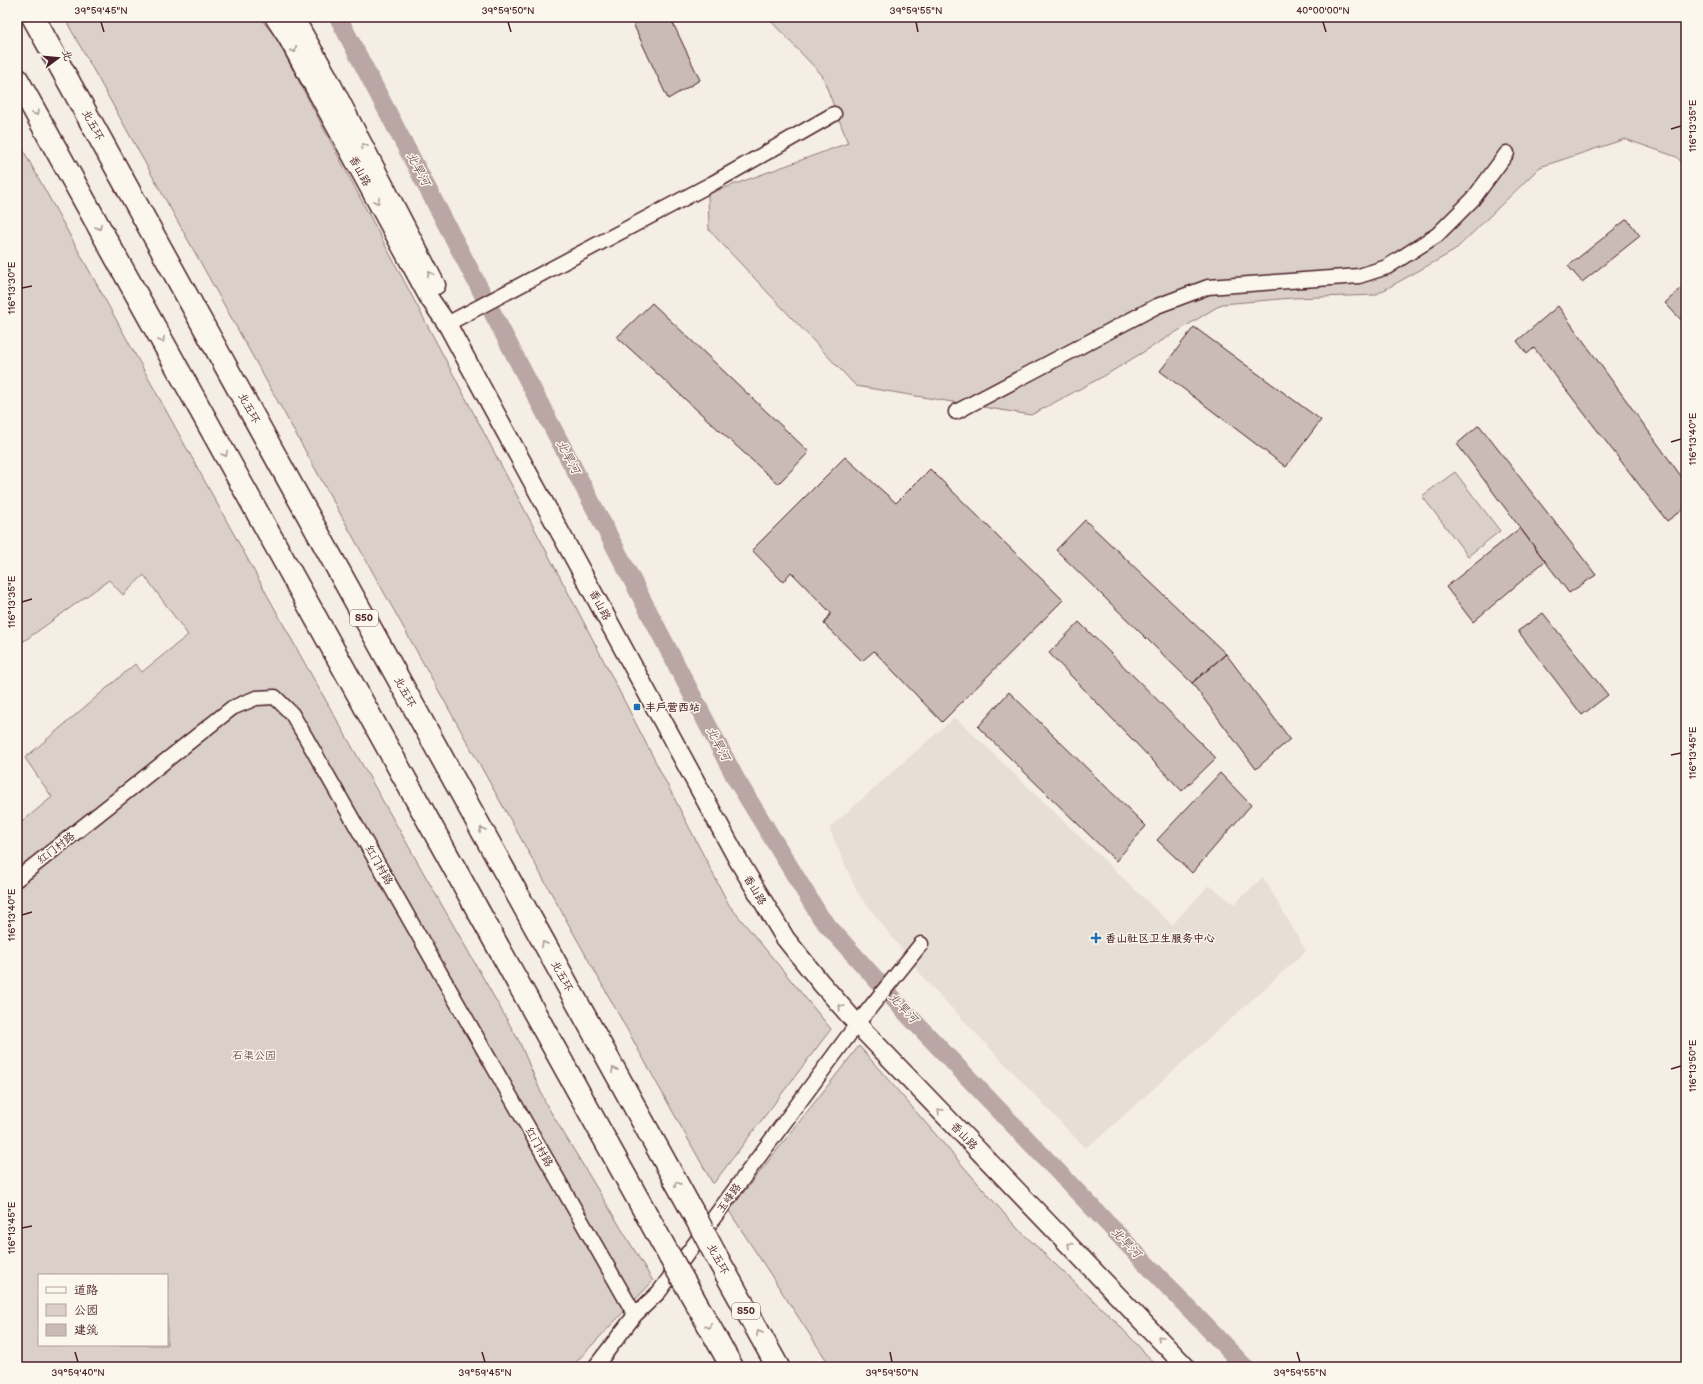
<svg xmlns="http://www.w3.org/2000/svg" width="1703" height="1384" viewBox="0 0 1703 1384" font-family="'Balsamiq Sans','LXGW WenKai TC',sans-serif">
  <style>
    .built { fill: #e7dfd6 }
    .green { fill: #dbd0c9; stroke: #92787a; fill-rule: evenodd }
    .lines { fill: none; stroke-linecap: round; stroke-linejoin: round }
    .canal { stroke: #baa7a5; stroke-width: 18 }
    .building { fill: #cabbb6; stroke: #4a1f2b }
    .minor-casing { stroke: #4a1f2b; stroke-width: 17 }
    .tertiary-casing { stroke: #4a1f2b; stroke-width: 21 }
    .motorway-casing { stroke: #4a1f2b; stroke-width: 25 }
    .minor { stroke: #fbf7ec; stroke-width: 14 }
    .tertiary { stroke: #fbf7ec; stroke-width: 18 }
    .motorway { stroke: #fbf7ec; stroke-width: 22 }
    .motorway-bridge-casing { stroke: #4a1f2b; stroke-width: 25; stroke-linecap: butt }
    .motorway-bridge { stroke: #fbf7ec; stroke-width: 22 }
    .oneway { stroke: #ab9695 }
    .ticks { fill: none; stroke: #4a1f2b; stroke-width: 1.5 }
    .poi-dot { fill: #1f6fb2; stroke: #fbf7ec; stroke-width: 1.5 }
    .labels { text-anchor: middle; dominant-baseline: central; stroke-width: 3; stroke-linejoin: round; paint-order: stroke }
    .shield { fill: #fbf7ec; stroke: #7f6065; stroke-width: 1 }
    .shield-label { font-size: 10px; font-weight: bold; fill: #4a1f2b }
    .street-label { font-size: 11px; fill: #4a1f2b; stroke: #fbf7ec }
    .poi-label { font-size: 11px; font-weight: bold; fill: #4a1f2b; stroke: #fbf7ec; text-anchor: start }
    .park-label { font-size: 11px; fill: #6e4b52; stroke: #fbf7ec }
    .water-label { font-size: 12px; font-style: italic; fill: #714f56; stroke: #fbf7ec }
    .neatline { fill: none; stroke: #4a1f2b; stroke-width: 1.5 }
    .ticks-label { font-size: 10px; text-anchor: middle; fill: #4a1f2b }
  </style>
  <rect width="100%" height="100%" fill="#f4eee4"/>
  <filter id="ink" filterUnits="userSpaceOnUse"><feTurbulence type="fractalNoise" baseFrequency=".025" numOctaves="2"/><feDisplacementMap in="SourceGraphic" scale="8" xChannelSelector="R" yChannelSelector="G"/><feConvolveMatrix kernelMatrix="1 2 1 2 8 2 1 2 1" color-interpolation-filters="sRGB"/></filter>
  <g filter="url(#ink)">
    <path class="built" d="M955,717L1172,925L1209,885L1234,904L1263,877L1306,951L1100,1137L1085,1148L927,982L857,892L829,828Z"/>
    <path class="green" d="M64,17H259L275,36L591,636L729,905L831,1029L713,1184Z
      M767,17H1686V168L1677,157L1625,139L1540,167L1454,251L1375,295L1292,298L1222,304L1104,376L1031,415L856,386L709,230L708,194L848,143L822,75Z
      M17,139L304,662L519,1041L546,1104L653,1281L575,1363L578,1367H17V826L52,797L25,758L135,664L142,672L188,635L144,575L123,595L109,580L17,646ZM39,1275H167V1345H39Z
      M1455,472L1500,531L1468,556L1422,496Z
      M859,1046L1015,1226L1115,1321L1158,1367H831L729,1211Z"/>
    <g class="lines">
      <path class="canal" d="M338,17L736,779L821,918L908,1015L1245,1367"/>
    </g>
    <path class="building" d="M630,17H670L700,80L668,99Z
      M1627,219L1640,236L1582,282L1568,266Z
      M1686,284V325L1665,303Z
      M652,303L809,452L778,484L617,337Z
      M1558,306L1686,483V507L1667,521L1534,348L1527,354L1517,341Z
      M1194,327L1321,420L1286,467L1160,371Z
      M1479,425L1596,575L1569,593L1457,444Z
      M845,457L896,503L930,469L1063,600L942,722L874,651L862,661L824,624L831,613L791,572L783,582L752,550Z
      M1085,520L1226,654L1192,683L1056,550Z
      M1520,528L1545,561L1473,622L1446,587Z
      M1543,613L1608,695L1582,715L1518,631Z
      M1079,622L1216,758L1182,791L1049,653Z
      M1226,654L1290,739L1256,769L1192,683Z
      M1009,692L1146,826L1116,861L978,727Z
      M1220,773L1251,805L1192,873L1157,840Z"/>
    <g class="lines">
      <defs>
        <path id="minor" d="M447,324L713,183L834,114
          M956,412L1157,306L1208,287L1359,276L1387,267L1437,235L1473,199L1507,153
          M17,879L232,708L256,698L275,697L292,714L305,736L635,1315
          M595,1367L635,1315L659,1292L857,1024L921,944"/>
        <path id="tertiary" d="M274,17L287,37L429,298L447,324L737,858L785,938L821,983L857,1024L1186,1367
          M294,17L327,75L436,285"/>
        <path id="motorway" d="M33,17L696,1218
          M17,79L670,1257
          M715,1254L778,1367
          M690,1292L732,1367"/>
      </defs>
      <use href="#minor" class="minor-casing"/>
      <use href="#tertiary" class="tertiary-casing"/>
      <use href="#motorway" class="motorway-casing"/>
      <use href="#minor" class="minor"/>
      <use href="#tertiary" class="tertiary"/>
      <use href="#motorway" class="motorway"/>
      <defs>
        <path id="motorway-bridge" d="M696,1218L715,1254
          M670,1257L690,1292"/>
      </defs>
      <use href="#motorway-bridge" class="motorway-bridge-casing"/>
      <use href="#motorway-bridge" class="motorway-bridge"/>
    </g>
    <defs><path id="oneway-chevron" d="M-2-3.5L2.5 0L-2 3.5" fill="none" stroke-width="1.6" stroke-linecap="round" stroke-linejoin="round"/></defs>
    <g class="oneway">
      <use href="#oneway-chevron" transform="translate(294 50) rotate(61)"/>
      <use href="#oneway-chevron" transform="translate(36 113) rotate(61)"/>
      <use href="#oneway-chevron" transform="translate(364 146) rotate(-117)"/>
      <use href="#oneway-chevron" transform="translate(377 201) rotate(61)"/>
      <use href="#oneway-chevron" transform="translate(99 227) rotate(61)"/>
      <use href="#oneway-chevron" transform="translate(430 274) rotate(-117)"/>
      <use href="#oneway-chevron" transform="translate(162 340) rotate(61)"/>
      <use href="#oneway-chevron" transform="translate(225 454) rotate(61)"/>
      <use href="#oneway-chevron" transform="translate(482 830) rotate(-119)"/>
      <use href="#oneway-chevron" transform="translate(544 944) rotate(-119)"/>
      <use href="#oneway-chevron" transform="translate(841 1007) rotate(-131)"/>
      <use href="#oneway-chevron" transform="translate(614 1070) rotate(-119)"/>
      <use href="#oneway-chevron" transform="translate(940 1111) rotate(-134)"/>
      <use href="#oneway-chevron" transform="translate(677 1184) rotate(-119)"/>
      <use href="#oneway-chevron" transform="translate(1070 1245) rotate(-134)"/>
      <use href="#oneway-chevron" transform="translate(709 1326) rotate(61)"/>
      <use href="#oneway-chevron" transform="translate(759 1333) rotate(-119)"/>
      <use href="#oneway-chevron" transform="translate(1160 1338) rotate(-134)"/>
    </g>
  </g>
  <path class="ticks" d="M101,22L104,32M508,22L511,32M916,22L918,32M1323,22L1326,32M1671,129L1681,126M22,288L32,286M1671,442L1681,439M22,602L32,599M1671,755L1681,753M22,915L32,912M1671,1069L1681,1066M22,1228L32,1226M75,1352L78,1362M482,1352L485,1362M890,1352L892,1362M1297,1352L1300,1362"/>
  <g class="poi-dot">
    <rect x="633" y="703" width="8" height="8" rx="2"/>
    <path d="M1094 932h4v4h4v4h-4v4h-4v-4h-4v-4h4z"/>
  </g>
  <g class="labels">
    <g class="shield">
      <rect x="350" y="610" width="28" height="16" rx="3"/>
      <rect x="732" y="1303" width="28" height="16" rx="3"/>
    </g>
    <g class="shield-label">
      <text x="364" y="618">S50</text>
      <text x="746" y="1311">S50</text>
    </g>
    <g class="street-label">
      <text transform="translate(93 125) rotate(61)">北五环</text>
      <text transform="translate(360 171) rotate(61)">香山路</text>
      <text transform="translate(249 408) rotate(61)">北五环</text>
      <text transform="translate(600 605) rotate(62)">香山路</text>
      <text transform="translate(405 692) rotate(61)">北五环</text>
      <text transform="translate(56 848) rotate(-38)">红门村路</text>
      <text transform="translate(379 865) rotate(60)">红门村路</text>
      <text transform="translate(755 890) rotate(59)">香山路</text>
      <text transform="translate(562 976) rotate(61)">北五环</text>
      <text transform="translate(964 1136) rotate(46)">香山路</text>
      <text transform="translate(539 1147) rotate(60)">红门村路</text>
      <text transform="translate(729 1198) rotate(-54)">玉峰路</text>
      <text transform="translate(718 1259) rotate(61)">北五环</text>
    </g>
    <g class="poi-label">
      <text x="645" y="707">丰户营西站</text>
      <text x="1105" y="938">香山社区卫生服务中心</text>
    </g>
    <g class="park-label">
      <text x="254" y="1055">石渠公园</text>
    </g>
    <g class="water-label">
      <text transform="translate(418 169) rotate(62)">北旱河</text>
      <text transform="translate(568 457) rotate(62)">北旱河</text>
      <text transform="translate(718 744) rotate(62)">北旱河</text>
      <text transform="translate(903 1008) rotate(47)">北旱河</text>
      <text transform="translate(1126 1243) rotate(46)">北旱河</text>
    </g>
  </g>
  <rect width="1703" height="1384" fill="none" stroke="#fbf7ec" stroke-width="44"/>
  <rect x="38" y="1274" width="130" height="72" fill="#fbf7ec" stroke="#b4a19f"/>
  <rect x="46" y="1287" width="20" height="6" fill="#fbf7ec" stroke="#b4a19f"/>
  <text x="74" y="1294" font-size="12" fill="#4a1f2b">道路</text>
  <rect x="46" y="1304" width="20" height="12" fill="#dbd0c9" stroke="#b4a19f"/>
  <text x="74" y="1314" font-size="12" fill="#4a1f2b">公园</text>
  <rect x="46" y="1324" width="20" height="12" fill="#cabbb6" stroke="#b4a19f"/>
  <text x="74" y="1334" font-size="12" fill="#4a1f2b">建筑</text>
  <g transform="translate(58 58) rotate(74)" stroke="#fbf7ec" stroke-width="3" paint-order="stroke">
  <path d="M0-3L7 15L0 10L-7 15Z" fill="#4a1f2b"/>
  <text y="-6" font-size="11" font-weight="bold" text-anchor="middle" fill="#4a1f2b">北</text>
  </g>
  <rect x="22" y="22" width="1659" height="1340" class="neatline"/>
  <g class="ticks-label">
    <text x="101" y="14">39°59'45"N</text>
    <text x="508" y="14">39°59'50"N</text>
    <text x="916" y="14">39°59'55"N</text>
    <text x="1323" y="14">40°00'00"N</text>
    <text transform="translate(1692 126) rotate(-90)" y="4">116°13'35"E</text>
    <text transform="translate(11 288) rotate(-90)" y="4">116°13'30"E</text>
    <text transform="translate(1692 439) rotate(-90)" y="4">116°13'40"E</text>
    <text transform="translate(11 602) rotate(-90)" y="4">116°13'35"E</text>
    <text transform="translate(1692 753) rotate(-90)" y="4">116°13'45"E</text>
    <text transform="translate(11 915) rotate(-90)" y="4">116°13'40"E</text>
    <text transform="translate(1692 1066) rotate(-90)" y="4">116°13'50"E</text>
    <text transform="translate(11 1228) rotate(-90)" y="4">116°13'45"E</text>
    <text x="78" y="1376">39°59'40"N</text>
    <text x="485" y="1376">39°59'45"N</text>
    <text x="892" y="1376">39°59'50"N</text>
    <text x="1300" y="1376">39°59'55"N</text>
  </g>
</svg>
